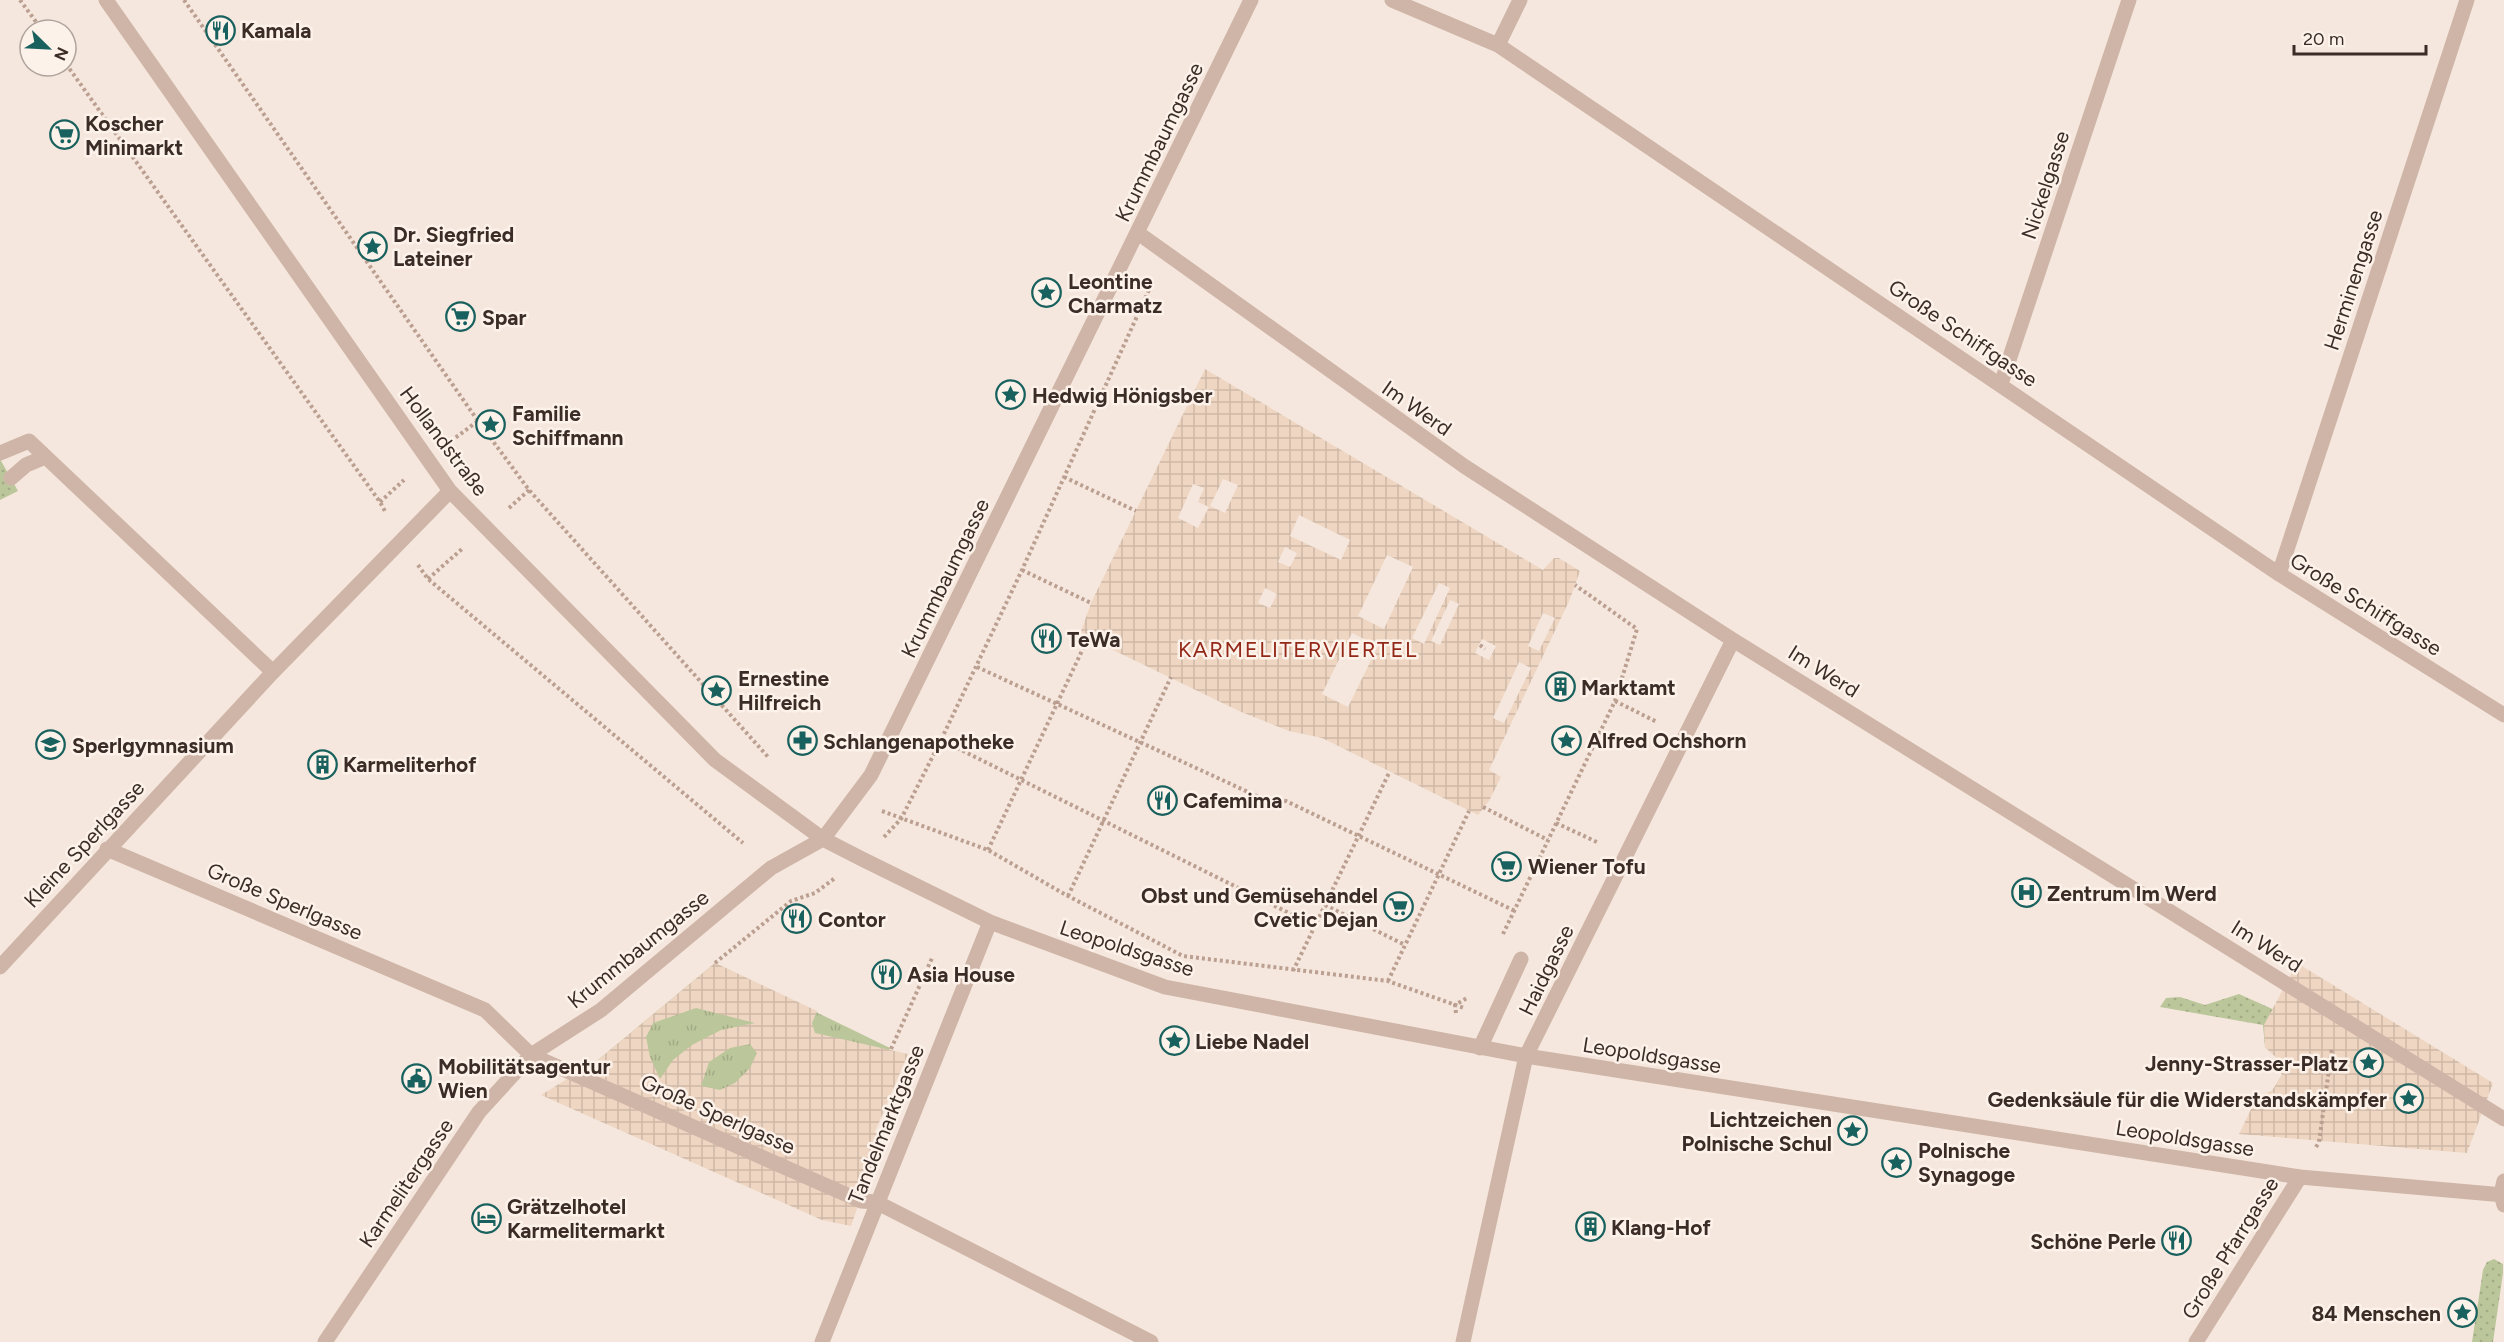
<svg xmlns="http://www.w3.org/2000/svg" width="2504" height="1342" viewBox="0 0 2504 1342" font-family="Figtree,sans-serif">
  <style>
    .grass { fill: url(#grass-dots) }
    .park { fill: url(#park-tufts) }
    .plaza { fill: url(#plaza-grid); fill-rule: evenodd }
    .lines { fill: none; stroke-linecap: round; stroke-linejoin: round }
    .path { stroke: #bb9f91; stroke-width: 4; stroke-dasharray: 3 3; stroke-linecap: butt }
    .lane { stroke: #cfb5a7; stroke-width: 15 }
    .street { stroke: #cfb5a7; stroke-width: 15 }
    .labels { text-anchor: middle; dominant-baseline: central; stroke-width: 5; stroke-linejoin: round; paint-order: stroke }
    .poi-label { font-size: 21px; font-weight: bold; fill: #3b2c28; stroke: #fcf2ea; text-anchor: start }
    .street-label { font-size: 21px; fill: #3b2c28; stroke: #fcf2ea }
    .neighbourhood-label { font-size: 22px; letter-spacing: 1.5px; fill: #932818; stroke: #fcf2ea }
  </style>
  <defs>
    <pattern id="grass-dots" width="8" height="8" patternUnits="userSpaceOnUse" patternTransform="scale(1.5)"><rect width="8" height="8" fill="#bcc69b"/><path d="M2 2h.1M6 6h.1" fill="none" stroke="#a2aa86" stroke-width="1.8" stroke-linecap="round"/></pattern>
    <pattern id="park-tufts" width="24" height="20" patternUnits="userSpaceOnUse" patternTransform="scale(1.5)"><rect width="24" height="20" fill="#bcc69b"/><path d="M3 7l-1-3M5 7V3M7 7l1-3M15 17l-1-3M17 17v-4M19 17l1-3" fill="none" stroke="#a2aa86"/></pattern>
    <pattern id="plaza-grid" width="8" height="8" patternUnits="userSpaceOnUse" patternTransform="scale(1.5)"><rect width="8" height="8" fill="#efd6c2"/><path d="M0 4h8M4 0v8" fill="none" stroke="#ceb8a7"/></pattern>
  </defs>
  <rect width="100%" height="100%" fill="#f5e7dd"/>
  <path class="grass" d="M0,459L18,491L0,500Z
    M2239,994L2324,1032L2304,1080L2257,1097L2272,1091L2282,1075L2277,1058L2265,1047L2263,1025L2160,1007L2166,998L2180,997L2205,1005Z
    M2494,1259L2503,1264V1273L2493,1342H2472L2483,1270L2487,1262Z"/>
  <path class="park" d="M715,963L890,1048L844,1158L598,1060Z"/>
  <path class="plaza" d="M1205,369L1543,570L1554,558H1559L1580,571L1570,599L1489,770L1501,777L1489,801L1478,815L1322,738L1289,731L1239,711L1080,634L1091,603ZM1223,479L1238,485L1225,513L1210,506ZM1193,484L1204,488L1198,502L1209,507L1198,528L1178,518ZM1299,515L1350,540L1341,560L1290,536ZM1285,547L1297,553L1290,567L1278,562ZM1387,555L1413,567L1384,629L1358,616ZM1439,583L1450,588L1424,644L1412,638ZM1265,588L1277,594L1270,608L1258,603ZM1450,600L1459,604L1440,645L1431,641ZM1543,613L1555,618L1539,651L1528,646ZM1352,633L1378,646L1348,707L1322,694ZM1482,639L1496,646L1489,660L1475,653ZM1519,662L1531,668L1504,723L1493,718Z
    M715,963L817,1011L812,1023L815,1033L908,1054L875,1132L882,1136L851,1226L822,1220L541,1095L598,1060ZM696,1008L755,1023L721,1030L692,1045L673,1060L660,1079L650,1057L646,1037L653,1023ZM750,1044L757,1053L750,1068L735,1083L720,1090L701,1086L709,1062L730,1048Z
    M2297,963L2493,1083L2467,1153L2239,1134L2257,1097L2272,1091L2282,1075L2277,1058L2265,1047L2264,1025Z"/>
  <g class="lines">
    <path class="path" d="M20,0L42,30
      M184,0L478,421L529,490L769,758
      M66,64L380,502L386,513
      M451,441L478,421
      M1064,477L1136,511
      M380,502L404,480
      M509,508L529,490
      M418,565L428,579L743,843
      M1022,570L1091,603
      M428,579L463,548
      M1480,645L1485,649
      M977,667L1259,797L1286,801L1515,911
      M1615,701L1657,722
      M941,740L1315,926
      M1483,807L1548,840
      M882,811L988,850L1068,896L1183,956L1388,981L1464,1008
      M1556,823L1599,843
      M884,837L901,819L941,740L1022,570L1153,281
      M988,850L1088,638
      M1068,896L1171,677
      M1325,905L1405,945
      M1503,934L1615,701L1637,629L1575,585
      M715,963L791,901L815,893L835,878
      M1293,971L1389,773
      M1388,981L1469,811
      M1456,1013L1455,1005L1467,998
      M891,1049L933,956
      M2316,1147L2319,1142L2332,1048"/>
    <path class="lane" d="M0,453L29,441L273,672
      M11,478L26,465L45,457
      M1480,1048L1521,959"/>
    <path class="street" d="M106,0L450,491L715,760L823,839L862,859L990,922L1165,987L1526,1056L2300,1177L2504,1195
      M1392,0L1498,45L2279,574L2504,715
      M1498,45L1520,0
      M1138,233L1464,466L1733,640L2504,1119
      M2001,384L2129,0
      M2279,574L2467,0
      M107,849L485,1010L531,1055L861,1201L876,1202L1151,1342
      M0,967L273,672L450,491
      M2504,1181L2501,1194L2504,1205
      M325,1342L479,1112L531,1055L601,1010L771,868L823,839L871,775L1251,0
      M822,1342L990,922
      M1463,1342L1526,1056L1733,640
      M2196,1342L2300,1177"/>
  </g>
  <defs>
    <symbol id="restaurant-ring" viewBox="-11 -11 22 22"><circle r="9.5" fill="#fcf2ea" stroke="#19615e" stroke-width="1.5"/><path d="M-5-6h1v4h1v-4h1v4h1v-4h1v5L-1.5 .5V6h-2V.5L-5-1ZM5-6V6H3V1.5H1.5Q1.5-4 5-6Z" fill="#19615e"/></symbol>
    <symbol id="supermarket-ring" viewBox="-11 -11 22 22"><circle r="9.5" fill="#fcf2ea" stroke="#19615e" stroke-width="1.5"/><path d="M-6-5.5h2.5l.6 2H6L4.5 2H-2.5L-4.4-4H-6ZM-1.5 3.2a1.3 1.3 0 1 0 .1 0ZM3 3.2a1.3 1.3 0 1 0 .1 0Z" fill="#19615e"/></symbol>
    <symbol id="sight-ring" viewBox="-11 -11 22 22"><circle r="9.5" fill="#fcf2ea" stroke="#19615e" stroke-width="1.5"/><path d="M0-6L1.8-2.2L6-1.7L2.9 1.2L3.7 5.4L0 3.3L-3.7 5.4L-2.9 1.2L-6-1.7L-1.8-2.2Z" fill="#19615e"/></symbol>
    <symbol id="building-ring" viewBox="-11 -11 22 22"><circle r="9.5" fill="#fcf2ea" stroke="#19615e" stroke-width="1.5"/><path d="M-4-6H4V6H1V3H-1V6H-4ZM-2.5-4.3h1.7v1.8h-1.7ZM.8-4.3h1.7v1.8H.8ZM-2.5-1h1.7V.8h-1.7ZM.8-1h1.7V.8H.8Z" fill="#19615e"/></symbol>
    <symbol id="pharmacy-ring" viewBox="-11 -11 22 22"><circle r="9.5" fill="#fcf2ea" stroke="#19615e" stroke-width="1.5"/><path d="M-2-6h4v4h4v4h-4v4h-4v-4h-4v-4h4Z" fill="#19615e"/></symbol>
    <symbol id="school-ring" viewBox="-11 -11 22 22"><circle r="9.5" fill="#fcf2ea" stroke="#19615e" stroke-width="1.5"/><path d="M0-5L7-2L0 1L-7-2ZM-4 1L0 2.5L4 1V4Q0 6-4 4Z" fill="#19615e"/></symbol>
    <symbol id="hospital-ring" viewBox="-11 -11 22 22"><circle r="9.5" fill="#fcf2ea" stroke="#19615e" stroke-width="1.5"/><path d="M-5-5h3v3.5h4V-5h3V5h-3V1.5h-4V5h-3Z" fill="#19615e"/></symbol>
    <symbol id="civic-ring" viewBox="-11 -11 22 22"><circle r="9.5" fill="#fcf2ea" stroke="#19615e" stroke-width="1.5"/><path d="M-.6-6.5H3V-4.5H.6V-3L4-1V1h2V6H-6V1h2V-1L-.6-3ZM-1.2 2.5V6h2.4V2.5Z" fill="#19615e"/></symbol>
    <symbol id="hotel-ring" viewBox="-11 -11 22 22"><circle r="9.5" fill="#fcf2ea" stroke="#19615e" stroke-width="1.5"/><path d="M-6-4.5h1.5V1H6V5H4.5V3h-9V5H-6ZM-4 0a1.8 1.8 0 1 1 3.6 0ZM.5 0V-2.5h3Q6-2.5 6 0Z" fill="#19615e"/></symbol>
  </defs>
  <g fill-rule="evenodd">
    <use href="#restaurant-ring" x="204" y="14" width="33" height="33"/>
    <use href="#supermarket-ring" x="48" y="118" width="33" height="33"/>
    <use href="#sight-ring" x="356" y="230" width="33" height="33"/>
    <use href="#sight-ring" x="1030" y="276" width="33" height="33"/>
    <use href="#supermarket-ring" x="444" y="300" width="33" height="33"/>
    <use href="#sight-ring" x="994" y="378" width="33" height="33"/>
    <use href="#sight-ring" x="474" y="408" width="33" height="33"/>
    <use href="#restaurant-ring" x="1030" y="622" width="33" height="33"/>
    <use href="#building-ring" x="1544" y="670" width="33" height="33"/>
    <use href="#sight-ring" x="700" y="674" width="33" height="33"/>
    <use href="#sight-ring" x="1550" y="724" width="33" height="33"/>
    <use href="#pharmacy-ring" x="786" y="724" width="33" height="33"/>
    <use href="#school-ring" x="34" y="728" width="33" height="33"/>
    <use href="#building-ring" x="306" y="748" width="33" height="33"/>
    <use href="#restaurant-ring" x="1146" y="784" width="33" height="33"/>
    <use href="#supermarket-ring" x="1490" y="850" width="33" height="33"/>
    <use href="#hospital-ring" x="2010" y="876" width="33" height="33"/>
    <use href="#supermarket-ring" x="1382" y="890" width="33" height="33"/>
    <use href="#restaurant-ring" x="780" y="902" width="33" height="33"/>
    <use href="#restaurant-ring" x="870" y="958" width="33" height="33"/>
    <use href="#sight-ring" x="1158" y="1024" width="33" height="33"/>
    <use href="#sight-ring" x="2352" y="1046" width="33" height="33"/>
    <use href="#civic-ring" x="400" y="1062" width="33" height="33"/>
    <use href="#sight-ring" x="2392" y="1082" width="33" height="33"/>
    <use href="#sight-ring" x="1836" y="1114" width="33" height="33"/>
    <use href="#sight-ring" x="1880" y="1146" width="33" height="33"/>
    <use href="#hotel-ring" x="470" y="1202" width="33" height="33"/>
    <use href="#building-ring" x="1574" y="1210" width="33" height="33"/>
    <use href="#restaurant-ring" x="2160" y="1224" width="33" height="33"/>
    <use href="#sight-ring" x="2446" y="1296" width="33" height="33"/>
  </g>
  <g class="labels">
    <g class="poi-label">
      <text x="241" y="30">Kamala</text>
      <text x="85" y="123">Koscher<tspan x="85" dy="24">Minimarkt</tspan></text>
      <text x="393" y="234">Dr. Siegfried<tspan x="393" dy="24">Lateiner</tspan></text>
      <text x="1068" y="281">Leontine<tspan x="1068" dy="24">Charmatz</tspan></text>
      <text x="482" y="317">Spar</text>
      <text x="1032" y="395">Hedwig Hönigsber</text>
      <text x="512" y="413">Familie<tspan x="512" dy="24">Schiffmann</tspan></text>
      <text x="1067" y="639">TeWa</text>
      <text x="738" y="678">Ernestine<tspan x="738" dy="24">Hilfreich</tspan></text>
      <text x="1581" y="687">Marktamt</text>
      <text x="1587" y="740">Alfred Ochshorn</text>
      <text x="823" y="741">Schlangenapotheke</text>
      <text x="72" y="745">Sperlgymnasium</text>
      <text x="343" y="764">Karmeliterhof</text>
      <text x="1183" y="800">Cafemima</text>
      <text x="1528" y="866">Wiener Tofu</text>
      <text x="2047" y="893">Zentrum Im Werd</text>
      <text x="1378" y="895" text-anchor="end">Obst und Gemüsehandel<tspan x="1378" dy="24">Cvetic Dejan</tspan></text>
      <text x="818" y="919">Contor</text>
      <text x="907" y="974">Asia House</text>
      <text x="1195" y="1041">Liebe Nadel</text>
      <text x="2348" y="1063" text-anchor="end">Jenny-Strasser-Platz</text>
      <text x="438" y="1066">Mobilitätsagentur<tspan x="438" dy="24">Wien</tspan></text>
      <text x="2387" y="1099" text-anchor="end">Gedenksäule für die Widerstandskämpfer</text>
      <text x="1832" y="1119" text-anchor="end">Lichtzeichen<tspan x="1832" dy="24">Polnische Schul</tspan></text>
      <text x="1918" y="1150">Polnische<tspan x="1918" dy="24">Synagoge</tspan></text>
      <text x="507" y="1206">Grätzelhotel<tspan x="507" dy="24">Karmelitermarkt</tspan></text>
      <text x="1611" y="1227">Klang-Hof</text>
      <text x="2156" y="1241" text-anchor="end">Schöne Perle</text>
      <text x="2441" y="1313" text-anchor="end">84 Menschen</text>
    </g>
    <g class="street-label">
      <text transform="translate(1159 142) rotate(-64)">Krummbaumgasse</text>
      <text transform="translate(2045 185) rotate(-72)">Nickelgasse</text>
      <text transform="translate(2353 280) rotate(-72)">Herminengasse</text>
      <text transform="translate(1963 333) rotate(34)">Große Schiffgasse</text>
      <text transform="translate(1417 408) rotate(35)">Im Werd</text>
      <text transform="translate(444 441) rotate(53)">Hollandstraße</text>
      <text transform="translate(945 578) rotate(-64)">Krummbaumgasse</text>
      <text transform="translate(2366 604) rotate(32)">Große Schiffgasse</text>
      <text transform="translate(1824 671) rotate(32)">Im Werd</text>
      <text transform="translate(84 844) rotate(-47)">Kleine Sperlgasse</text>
      <text transform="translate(285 901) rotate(23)">Große Sperlgasse</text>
      <text transform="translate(2267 946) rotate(32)">Im Werd</text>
      <text transform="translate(1127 948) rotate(18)">Leopoldsgasse</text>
      <text transform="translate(638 949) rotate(-39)">Krummbaumgasse</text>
      <text transform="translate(1546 970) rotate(-64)">Haidgasse</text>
      <text transform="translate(1652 1055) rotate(9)">Leopoldsgasse</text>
      <text transform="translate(718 1114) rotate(24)">Große Sperlgasse</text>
      <text transform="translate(886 1124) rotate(-68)">Tandelmarktgasse</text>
      <text transform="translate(2185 1138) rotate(9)">Leopoldsgasse</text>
      <text transform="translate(406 1183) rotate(-56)">Karmelitergasse</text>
      <text transform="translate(2230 1248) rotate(-58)">Große Pfarrgasse</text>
    </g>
    <g class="neighbourhood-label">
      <text x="1298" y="649">KARMELITERVIERTEL</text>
    </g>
  </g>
  <g transform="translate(48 48) rotate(114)"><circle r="28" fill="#fcf2ea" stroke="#afa39c" stroke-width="1.5"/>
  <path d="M0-4.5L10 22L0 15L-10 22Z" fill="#19615e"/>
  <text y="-9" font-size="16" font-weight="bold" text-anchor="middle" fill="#3b2c28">N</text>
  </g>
  <path d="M2294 45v9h132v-9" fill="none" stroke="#3b2c28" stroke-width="3"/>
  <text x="2303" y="45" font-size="18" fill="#3b2c28" stroke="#fcf2ea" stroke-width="4.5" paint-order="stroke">20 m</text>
</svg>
